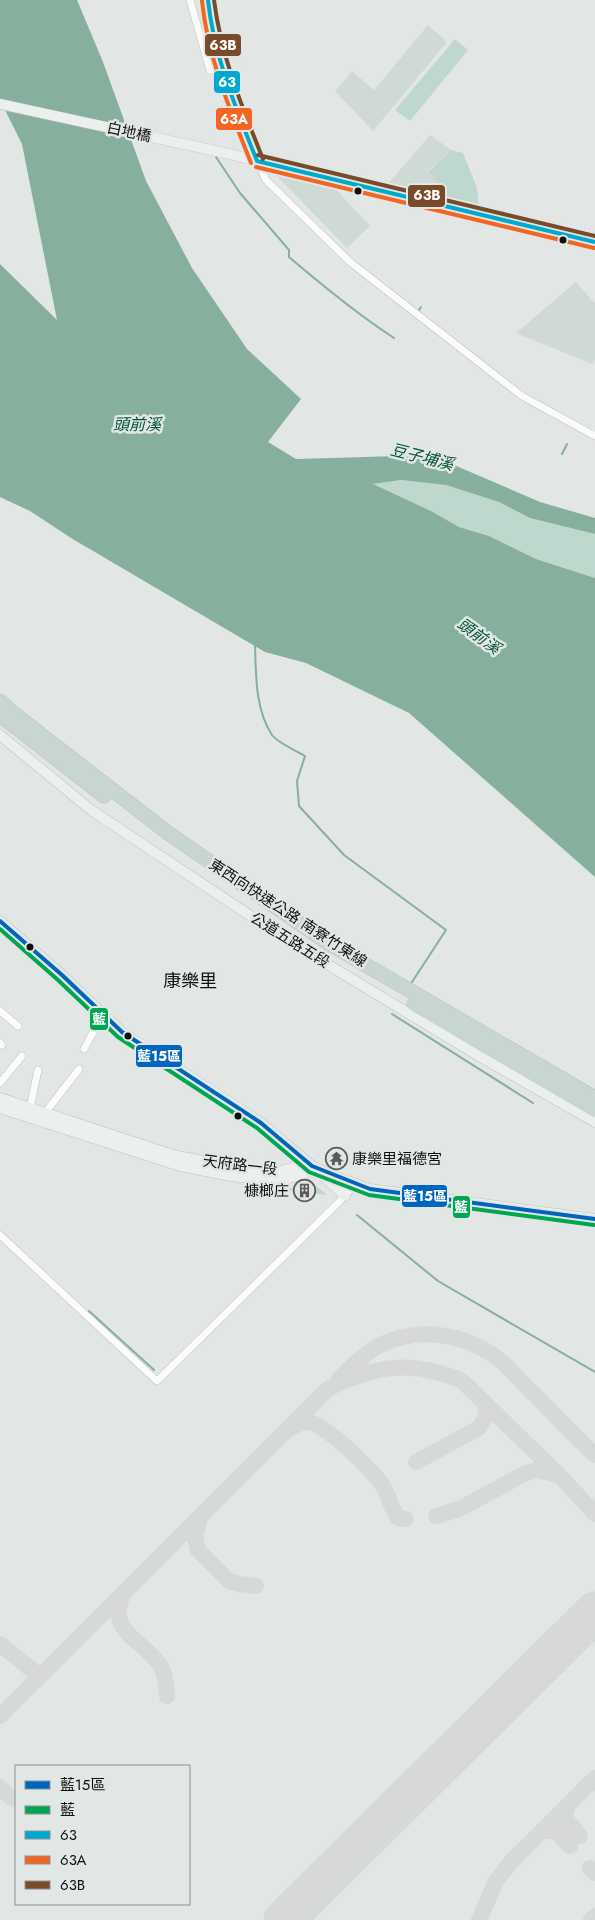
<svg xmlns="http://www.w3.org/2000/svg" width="595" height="1920" viewBox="0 0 595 1920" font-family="Jost,'Noto Sans TC',sans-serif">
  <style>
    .built { fill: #d0dad5 }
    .green { fill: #bfd8cd }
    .water { fill: #87af9d }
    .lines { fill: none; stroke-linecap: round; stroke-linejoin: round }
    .stream { stroke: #87af9d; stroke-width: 2 }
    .taxiway { stroke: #d6d9d8; stroke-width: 16 }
    .runway { stroke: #d6d9d8; stroke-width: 41 }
    .street-casing { stroke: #bdc0be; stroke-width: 8 }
    .secondary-casing { stroke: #bdc0be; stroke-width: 11 }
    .highway-casing { stroke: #c0c2c1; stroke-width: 15 }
    .street { stroke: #fbfbfb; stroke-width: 7 }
    .secondary { stroke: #ebf0ee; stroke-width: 10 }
    .highway { stroke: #c7d6d0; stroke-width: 14 }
    .bus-1-casing { stroke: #e1e7e4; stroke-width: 8 }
    .bus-2-casing { stroke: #e1e7e4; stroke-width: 8 }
    .bus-3-casing { stroke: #e1e7e4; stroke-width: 8 }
    .bus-4-casing { stroke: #e1e7e4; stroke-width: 8 }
    .bus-5-casing { stroke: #e1e7e4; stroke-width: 8 }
    .bus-1 { stroke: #0065bd; stroke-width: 4 }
    .bus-2 { stroke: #00a651; stroke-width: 4 }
    .bus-3 { stroke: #00a9ce; stroke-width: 4 }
    .bus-4 { stroke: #f26522; stroke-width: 4 }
    .bus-5 { stroke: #7a4b2a; stroke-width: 4 }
    .bus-dot { fill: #0f1110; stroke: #e1e7e4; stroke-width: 2 }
    .labels { text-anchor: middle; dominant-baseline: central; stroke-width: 5; stroke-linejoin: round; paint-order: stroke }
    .street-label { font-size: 15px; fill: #0f1110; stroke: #e1e7e4 }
    .poi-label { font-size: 15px; fill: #0f1110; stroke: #e1e7e4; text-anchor: start }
    .water-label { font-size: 16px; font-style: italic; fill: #05523a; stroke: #e1e7e4 }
    .quarter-label { font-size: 18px; fill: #0f1110; stroke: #e1e7e4 }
    .line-badge { stroke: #e1e7e4; stroke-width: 2 }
    .badge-label { font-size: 14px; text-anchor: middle; font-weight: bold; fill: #fff }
  </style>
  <rect width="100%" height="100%" fill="#e2e6e4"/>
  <path class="built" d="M428,25L447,42L373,131L335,91L352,71L374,90Z
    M430,135L451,150L426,173L433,175L441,187L439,198L387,185Z
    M275,174L332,185L370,226L347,248Z
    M576,282L595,304V359L592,364L516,333Z"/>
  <path class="green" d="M455,39L468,50L410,121L395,110Z
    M451,150L463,153L477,188L479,208L439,198L440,187L433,175L426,174Z
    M401,480L446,485L499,502L530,518L595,534V578L536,559L489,536L459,527L431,511L372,484Z
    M311,1182L327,1195L286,1190Z"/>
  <path class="water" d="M0,0H77L103,62L146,181L192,268L247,349L301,399L268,442L296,459L399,456L418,457L454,465L540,502L595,518V534L530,518L499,502L446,485L401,480L373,484L431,511L459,527L489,536L536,559L595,578V877L409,713L306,663L265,652L71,538L30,511L0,497V264L57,320L22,144L0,100Z"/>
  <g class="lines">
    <path class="stream" d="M216,157L240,193L289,250V257C323,286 357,314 394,338
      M419,310L421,307
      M562,454L567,444
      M255,645C256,675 255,709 272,735C277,742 296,751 305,756L297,781L299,806L344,855L446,930L412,982
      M392,1014L533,1103
      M357,1215L438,1281L595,1372
      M89,1311L154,1370"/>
    <path class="taxiway" d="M339,1379C351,1367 365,1353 380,1345C420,1326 466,1333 501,1361C513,1372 524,1385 536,1396C556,1416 575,1436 595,1455
      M290,1429C295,1425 301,1422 308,1422C324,1422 371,1470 381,1483C388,1492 390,1507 398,1518L406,1519
      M416,1462L479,1428L486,1417L485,1402
      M436,1516L459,1509L526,1473L537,1470L557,1475
      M200,1517L195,1539L198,1550L229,1581L239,1584L256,1586
      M124,1592C105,1633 141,1637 160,1665C166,1674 166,1686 167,1696
      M0,1644L39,1676
      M0,1716L329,1388C378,1365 410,1360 461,1380L560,1476L595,1514
      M0,1787L10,1797L16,1799
      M567,1806L565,1818L580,1836
      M542,1831H555L570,1846
      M590,1868L595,1873
      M479,1920L496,1881L511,1862L595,1778
      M591,1920L595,1916"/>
    <path class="runway" d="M284,1920L595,1612"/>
    <defs>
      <path id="street" d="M190,0L210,70L222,72
        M257,161L266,180L350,262L522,396L595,436
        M0,1011L18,1026
        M0,1043L2,1045
        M84,1049L103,1014
        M0,1083L22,1056
        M30,1108L38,1070
        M45,1113L79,1069
        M0,1235L157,1381L340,1201L355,1184"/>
      <path id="secondary" d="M208,0C212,57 236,108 257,161
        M0,104L225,153L595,242
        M0,735L91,810L284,938L479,1056L595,1122
        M0,921L62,975L122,1032L261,1123L312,1166L339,1178L370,1189L595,1219
        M0,1098L173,1155L238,1168L277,1172L295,1167L312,1166
        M0,1108L180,1166L231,1176L277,1181L302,1175L312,1166
        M320,1173L345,1196"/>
      <path id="highway" d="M0,701L17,716L168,833L328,943L595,1098
        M0,715L104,796
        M414,1004L595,1110"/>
    </defs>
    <use href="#street" class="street-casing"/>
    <use href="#secondary" class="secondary-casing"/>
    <use href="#highway" class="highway-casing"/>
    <use href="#street" class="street"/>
    <use href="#secondary" class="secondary"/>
    <use href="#highway" class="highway"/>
    <defs>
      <path id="bus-1" d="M0,921L62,975L122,1032L261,1123L312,1166L370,1189L595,1219"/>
      <path id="bus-2" d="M0,929L58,980L118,1037L257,1128L309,1172L369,1195L594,1225"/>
      <path id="bus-3" d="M208,0C214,57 236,108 257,161
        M257,161L595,242"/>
      <path id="bus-4" d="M202,1C208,58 230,110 251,163
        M256,167L594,248"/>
      <path id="bus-5" d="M214,0C221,56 242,107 263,159
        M258,155L595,236"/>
    </defs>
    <use href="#bus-1" class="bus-1-casing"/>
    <use href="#bus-2" class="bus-2-casing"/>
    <use href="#bus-3" class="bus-3-casing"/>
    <use href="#bus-4" class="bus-4-casing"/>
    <use href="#bus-5" class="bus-5-casing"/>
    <use href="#bus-1" class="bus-1"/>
    <use href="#bus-2" class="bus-2"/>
    <use href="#bus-3" class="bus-3"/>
    <use href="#bus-4" class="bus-4"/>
    <use href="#bus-5" class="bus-5"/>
  </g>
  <defs>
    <symbol id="temple-ring" viewBox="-11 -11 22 22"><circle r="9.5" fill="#e1e7e4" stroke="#595c5a" stroke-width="1.5"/><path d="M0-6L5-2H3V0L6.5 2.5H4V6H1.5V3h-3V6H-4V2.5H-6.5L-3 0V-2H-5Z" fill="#595c5a"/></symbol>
    <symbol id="building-ring" viewBox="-11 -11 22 22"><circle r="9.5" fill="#e1e7e4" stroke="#595c5a" stroke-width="1.5"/><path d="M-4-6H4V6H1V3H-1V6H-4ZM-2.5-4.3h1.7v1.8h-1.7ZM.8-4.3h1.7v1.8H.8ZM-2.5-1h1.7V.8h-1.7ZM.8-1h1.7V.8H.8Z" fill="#595c5a"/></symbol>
  </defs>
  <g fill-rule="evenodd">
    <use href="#temple-ring" x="324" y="1146" width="25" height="25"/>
    <use href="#building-ring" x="292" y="1178" width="25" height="25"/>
  </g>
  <g class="bus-dot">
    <circle cx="358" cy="191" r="4.5"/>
    <circle cx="563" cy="240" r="4.5"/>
    <circle cx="30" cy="947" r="4.5"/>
    <circle cx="128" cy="1036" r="4.5"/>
    <circle cx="238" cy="1116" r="4.5"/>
  </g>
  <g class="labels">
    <g class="street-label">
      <text transform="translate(129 132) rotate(12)">白地橋</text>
      <text transform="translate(288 913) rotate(33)">東西向快速公路 南寮竹東線</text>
      <text transform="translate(290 940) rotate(32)">公道五路五段</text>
      <text transform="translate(240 1165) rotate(7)">天府路一段</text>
    </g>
    <g class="poi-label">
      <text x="352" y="1159">康樂里福德宮</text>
      <text x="289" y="1191" text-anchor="end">槺榔庄</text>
    </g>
    <g class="water-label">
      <text x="137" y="424">頭前溪</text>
      <text transform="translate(422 457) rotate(14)">豆子埔溪</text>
      <text transform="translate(479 636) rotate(36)">頭前溪</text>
    </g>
    <g class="quarter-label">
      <text x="190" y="981">康樂里</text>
    </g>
  </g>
  <g class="line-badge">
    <rect x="204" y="33" width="38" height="24" rx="5" fill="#7a4b2a"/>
    <rect x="213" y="70" width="28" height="24" rx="5" fill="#00a9ce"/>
    <rect x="215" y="107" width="38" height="24" rx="5" fill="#f26522"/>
    <rect x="407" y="184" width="39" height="24" rx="5" fill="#7a4b2a"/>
    <rect x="89" y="1007" width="20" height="24" rx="5" fill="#00a651"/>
    <rect x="135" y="1044" width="48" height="24" rx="5" fill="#0065bd"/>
    <rect x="401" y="1184" width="47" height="24" rx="5" fill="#0065bd"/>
    <rect x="452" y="1195" width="19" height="24" rx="5" fill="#00a651"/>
  </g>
  <g class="badge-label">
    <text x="223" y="50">63B</text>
    <text x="227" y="87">63</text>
    <text x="234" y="124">63A</text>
    <text x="427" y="200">63B</text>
    <text x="99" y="1024">藍</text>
    <text x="159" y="1061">藍15區</text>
    <text x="425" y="1201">藍15區</text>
    <text x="461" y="1212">藍</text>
  </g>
  <rect x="15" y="1765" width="175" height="140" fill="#e1e7e4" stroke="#8d918f"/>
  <rect x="25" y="1781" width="25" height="8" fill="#0065bd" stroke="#8d918f"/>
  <text x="60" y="1790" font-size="15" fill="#0f1110">藍15區</text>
  <rect x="25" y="1806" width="25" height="8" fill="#00a651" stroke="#8d918f"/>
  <text x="60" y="1815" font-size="15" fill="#0f1110">藍</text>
  <rect x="25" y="1831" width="25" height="8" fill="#00a9ce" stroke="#8d918f"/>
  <text x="60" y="1840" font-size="15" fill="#0f1110">63</text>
  <rect x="25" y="1856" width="25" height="8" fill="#f26522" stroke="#8d918f"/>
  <text x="60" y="1865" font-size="15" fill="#0f1110">63A</text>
  <rect x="25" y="1881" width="25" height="8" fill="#7a4b2a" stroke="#8d918f"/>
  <text x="60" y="1890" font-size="15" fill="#0f1110">63B</text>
</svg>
